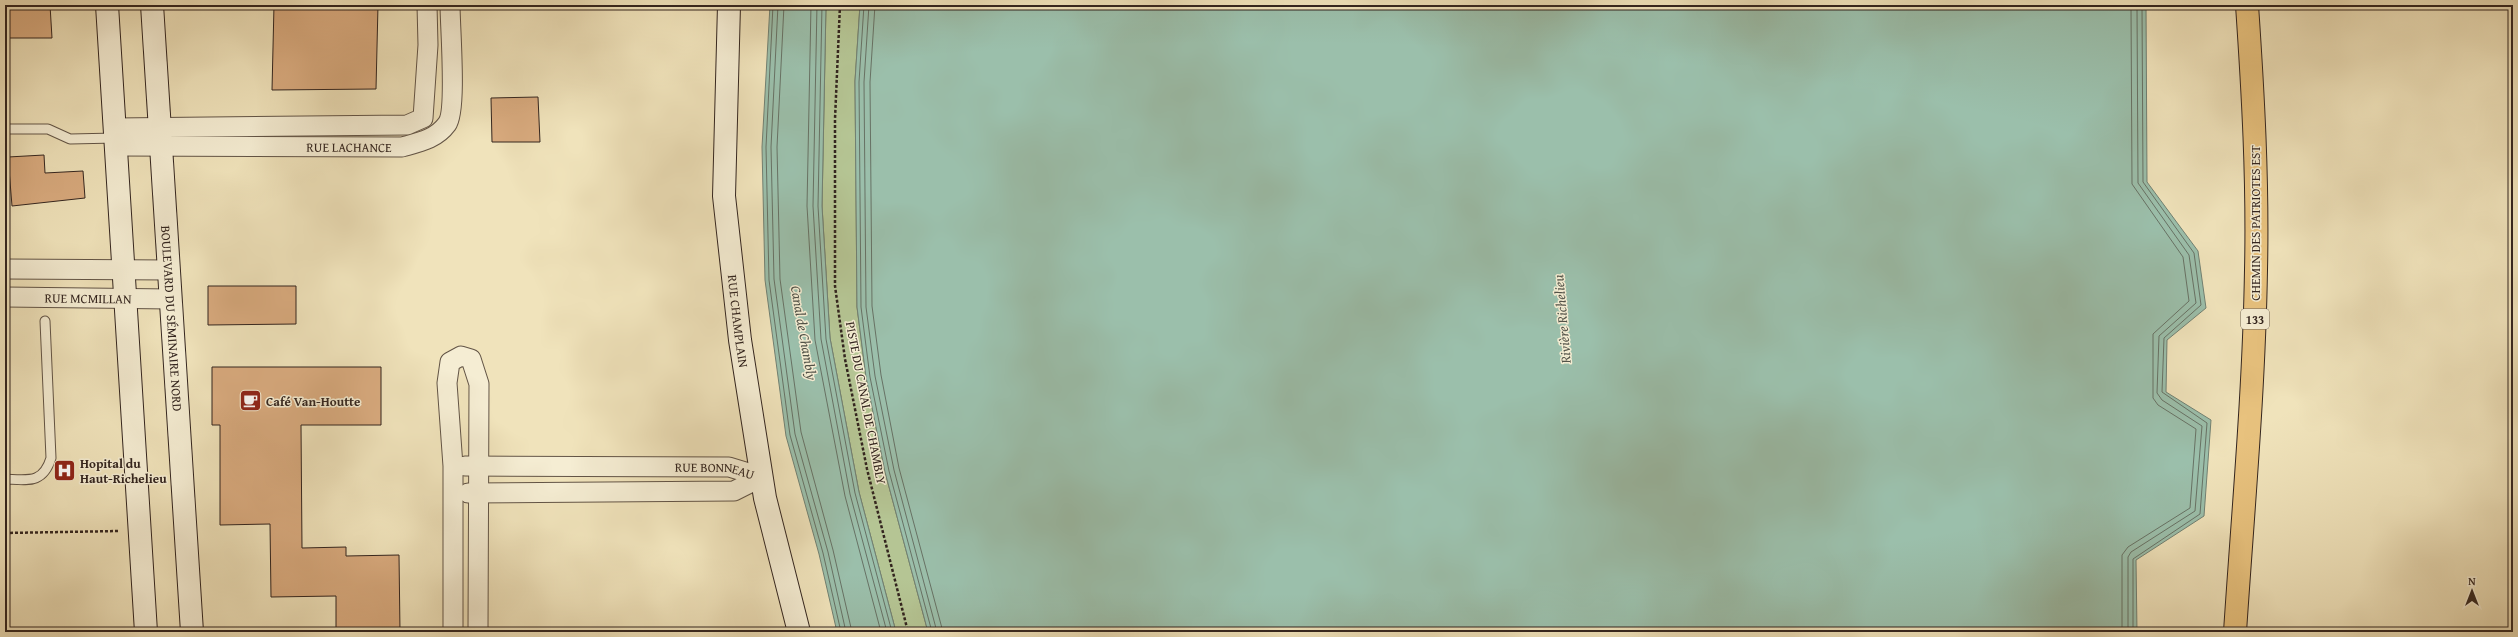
<svg xmlns="http://www.w3.org/2000/svg" width="2518" height="637" viewBox="0 0 2518 637" font-family="'Gentium Book Plus',serif">
  <style>
    .green { fill: #b5c594; stroke: #74755a }
    .water { fill: #9bbfab; stroke: #718173 }
    .lines { fill: none; stroke-linecap: round; stroke-linejoin: round }
    .shore { stroke: #677265; stroke-width: 1 }
    .building { fill: #d9ab7f; stroke: #33251f }
    .lane-casing { stroke: #625446; stroke-width: 11 }
    .street-casing { stroke: #625446; stroke-width: 21 }
    .secondary-casing { stroke: #33251f; stroke-width: 24 }
    .primary-casing { stroke: #33251f; stroke-width: 24 }
    .path { stroke: #33251f; stroke-width: 2.5; stroke-dasharray: 3 2; stroke-linecap: butt }
    .lane { stroke: #f5edd3; stroke-width: 9 }
    .street { stroke: #f5edd3; stroke-width: 19 }
    .secondary { stroke: #f5edd3; stroke-width: 22 }
    .primary { stroke: #e8c27e; stroke-width: 22 }
    .labels { text-anchor: middle; dominant-baseline: central; stroke-width: 3; stroke-linejoin: round; paint-order: stroke }
    .shield { fill: #f5edd3; stroke: #6d6155; stroke-width: 1 }
    .shield-label { font-size: 12px; font-weight: bold; fill: #33251f }
    .street-label { font-size: 13px; fill: #33251f; stroke: #f5edd3 }
    .poi-label { font-size: 13px; font-weight: bold; fill: #33251f; stroke: #f5edd3; text-anchor: start }
    .water-label { font-size: 14px; font-style: italic; fill: #525349; stroke: #f5edd3 }
  </style>
  <rect width="100%" height="100%" fill="#f0e3bb"/>
  <filter id="stains"><feTurbulence type="fractalNoise" baseFrequency=".005" numOctaves="4"/><feColorMatrix values="0 0 0 0 .2 0 0 0 0 .09 0 0 0 0 .02 0 0 0 .5 -.17"/></filter>
  <radialGradient id="worn" r=".72"><stop offset=".6" stop-color="#630" stop-opacity="0"/><stop offset="1" stop-color="#630" stop-opacity=".3"/></radialGradient>
  <path class="green" d="M826,5H860L855,81L857,307L866,377L885,472L928,632H896L859,492L830,338L822,206Z"/>
  <path class="water" d="M770,5H826L822,206L830,338L859,492L896,632H837L819,554L786,436L765,280L762,147Z
    M860,5H2146L2147,182L2198,251L2206,308L2167,340L2166,392L2211,420L2204,516L2136,560L2137,632H928L885,472L866,377L857,307L855,81Z"/>
  <g class="lines">
    <path class="shore" d="M773,5L766,147L769,280L790,435L823,553L841,632
      M778,5L771,147L774,279L795,434L828,552L846,632
      M784,5L777,147L780,279L801,432L833,550L852,632
      M811,5L807,206L815,340L845,496L881,632
      M817,5L813,206L821,339L850,494L887,632
      M822,5L818,206L826,339L855,493L892,632
      M864,5L859,82L861,307L870,377L889,471L932,632
      M869,5L864,82L866,307L875,376L894,470L937,632
      M875,5L870,82L872,306L881,375L899,468L943,632
      M2122,632V555L2128,547L2190,508L2196,429L2158,405L2153,398V334L2189,301L2183,257L2132,184L2131,5
      M2128,632V557L2131,552L2195,511L2202,426L2162,400L2157,393L2159,336L2196,303L2189,255L2138,183L2137,5
      M2133,632V559L2200,514L2207,423L2162,392L2164,338L2201,305L2194,253L2143,182L2142,5"/>
  </g>
  <path class="building" d="M5,5H50L52,38H5Z
    M274,5H378L376,89L272,90Z
    M538,97L540,142H492L491,98Z
    M44,155L45,173L83,171L85,198L12,206L8,157Z
    M208,286H296V324L208,325Z
    M212,367H381V425H301L302,548L346,547V556L399,555L400,632H336V596L271,597L270,524L220,525V425H212Z"/>
  <g class="lines">
    <defs>
      <path id="lane" d="M5,129H48L70,139L116,138
        M5,479C28,480 43,484 51,458L45,321"/>
      <g id="street">
        <path d="M115,128L407,125L423,118L428,45L427,5"/>
        <path id="s1" d="M116,146L402,147C420,142 436,139 447,124C457,111 450,26 450,5"/>
        <path d="M5,269L169,270"/>
        <path id="s2" d="M5,297L171,299"/>
        <path id="s3" d="M465,466L729,467L762,477"/>
        <path d="M468,493L734,491L762,477"/>
        <path d="M453,632V466L447,383L450,362L461,356L471,359L479,384L478,632"/>
      </g>
      <g id="secondary">
        <path d="M107,5L146,632"/>
        <path id="s4" d="M152,5L192,632"/>
        <path id="s5" d="M729,5L724,196L740,340L765,498L799,632"/>
      </g>
      <path id="primary" d="M2235,632C2243,511 2254,391 2256,270C2258,181 2253,93 2247,5"/>
    </defs>
    <use href="#lane" class="lane-casing"/>
    <use href="#street" class="street-casing"/>
    <use href="#secondary" class="secondary-casing"/>
    <use href="#primary" class="primary-casing"/>
    <path class="path" d="M840,5L835,119V286L845,359L867,469L908,632
      M5,533L120,531"/>
    <use href="#lane" class="lane"/>
    <use href="#street" class="street"/>
    <use href="#secondary" class="secondary"/>
    <use href="#primary" class="primary"/>
  </g>
  <defs>
    <symbol id="cafe-square" viewBox="-11 -11 22 22"><rect x="-9" y="-9" width="18" height="18" rx="4" fill="#8f2418" stroke="#f5edd3"/><path d="M-5.5-4.5H6V0H3Q3 3.5 0 3.5H-2.5Q-5.5 3.5-5.5 0ZM3-3.2v2h1.7v-2ZM-6 4.5H4V6H-6Z" fill="#fff"/></symbol>
    <symbol id="hospital-square" viewBox="-11 -11 22 22"><rect x="-9" y="-9" width="18" height="18" rx="4" fill="#8f2418" stroke="#f5edd3"/><path d="M-5-5h3v3.5h4V-5h3V5h-3V1.5h-4V5h-3Z" fill="#fff"/></symbol>
  </defs>
  <g fill-rule="evenodd">
    <use href="#cafe-square" x="238" y="388" width="25" height="25"/>
    <use href="#hospital-square" x="52" y="458" width="25" height="25"/>
  </g>
  <g class="labels">
    <rect class="shield" x="2241" y="309" width="28" height="20" rx="3"/>
    <g class="shield-label">
      <text x="2255" y="319">133</text>
    </g>
    <g class="street-label">
      <text stroke="none"><textPath href="#s1" startOffset="233">RUE LACHANCE</textPath></text>
      <text transform="translate(2255 223) rotate(-90)">CHEMIN DES PATRIOTES EST</text>
      <text stroke="none"><textPath href="#s2" startOffset="83">RUE MCMILLAN</textPath></text>
      <text stroke="none"><textPath href="#s4" startOffset="314">BOULEVARD DU SÉMINAIRE NORD</textPath></text>
      <text stroke="none"><textPath href="#s5" startOffset="317">RUE CHAMPLAIN</textPath></text>
      <text transform="translate(866 403) rotate(79)">PISTE DU CANAL DE CHAMBLY</text>
      <text stroke="none"><textPath href="#s3" startOffset="250">RUE BONNEAU</textPath></text>
    </g>
    <g class="poi-label">
      <text x="266" y="401">Café Van-Houtte</text>
      <text x="80" y="463">Hopital du<tspan x="80" dy="15">Haut-Richelieu</tspan></text>
    </g>
    <g class="water-label">
      <text transform="translate(1562 319) rotate(-95)">Rivière Richelieu</text>
      <text transform="translate(804 333) rotate(80)">Canal de Chambly</text>
    </g>
  </g>
  <rect width="2518" height="637" fill="none" stroke="#f0e3bb" stroke-width="20"/>
  <rect x="6" y="6" width="2506" height="625" fill="none" stroke="#33251f" stroke-width="2"/>
  <rect x="10" y="10" width="2498" height="617" fill="none" stroke="#33251f"/>
  <g transform="translate(2472 591)" stroke="#f5edd3" stroke-width="3" paint-order="stroke">
  <path d="M0-3L7 15L0 10L-7 15Z" fill="#33251f"/>
  <text y="-6" font-size="11" font-weight="bold" text-anchor="middle" fill="#33251f">N</text>
  </g>
  <rect width="100%" height="100%" filter="url(#stains)"/>
  <rect width="100%" height="100%" fill="url(#worn)"/>
</svg>
